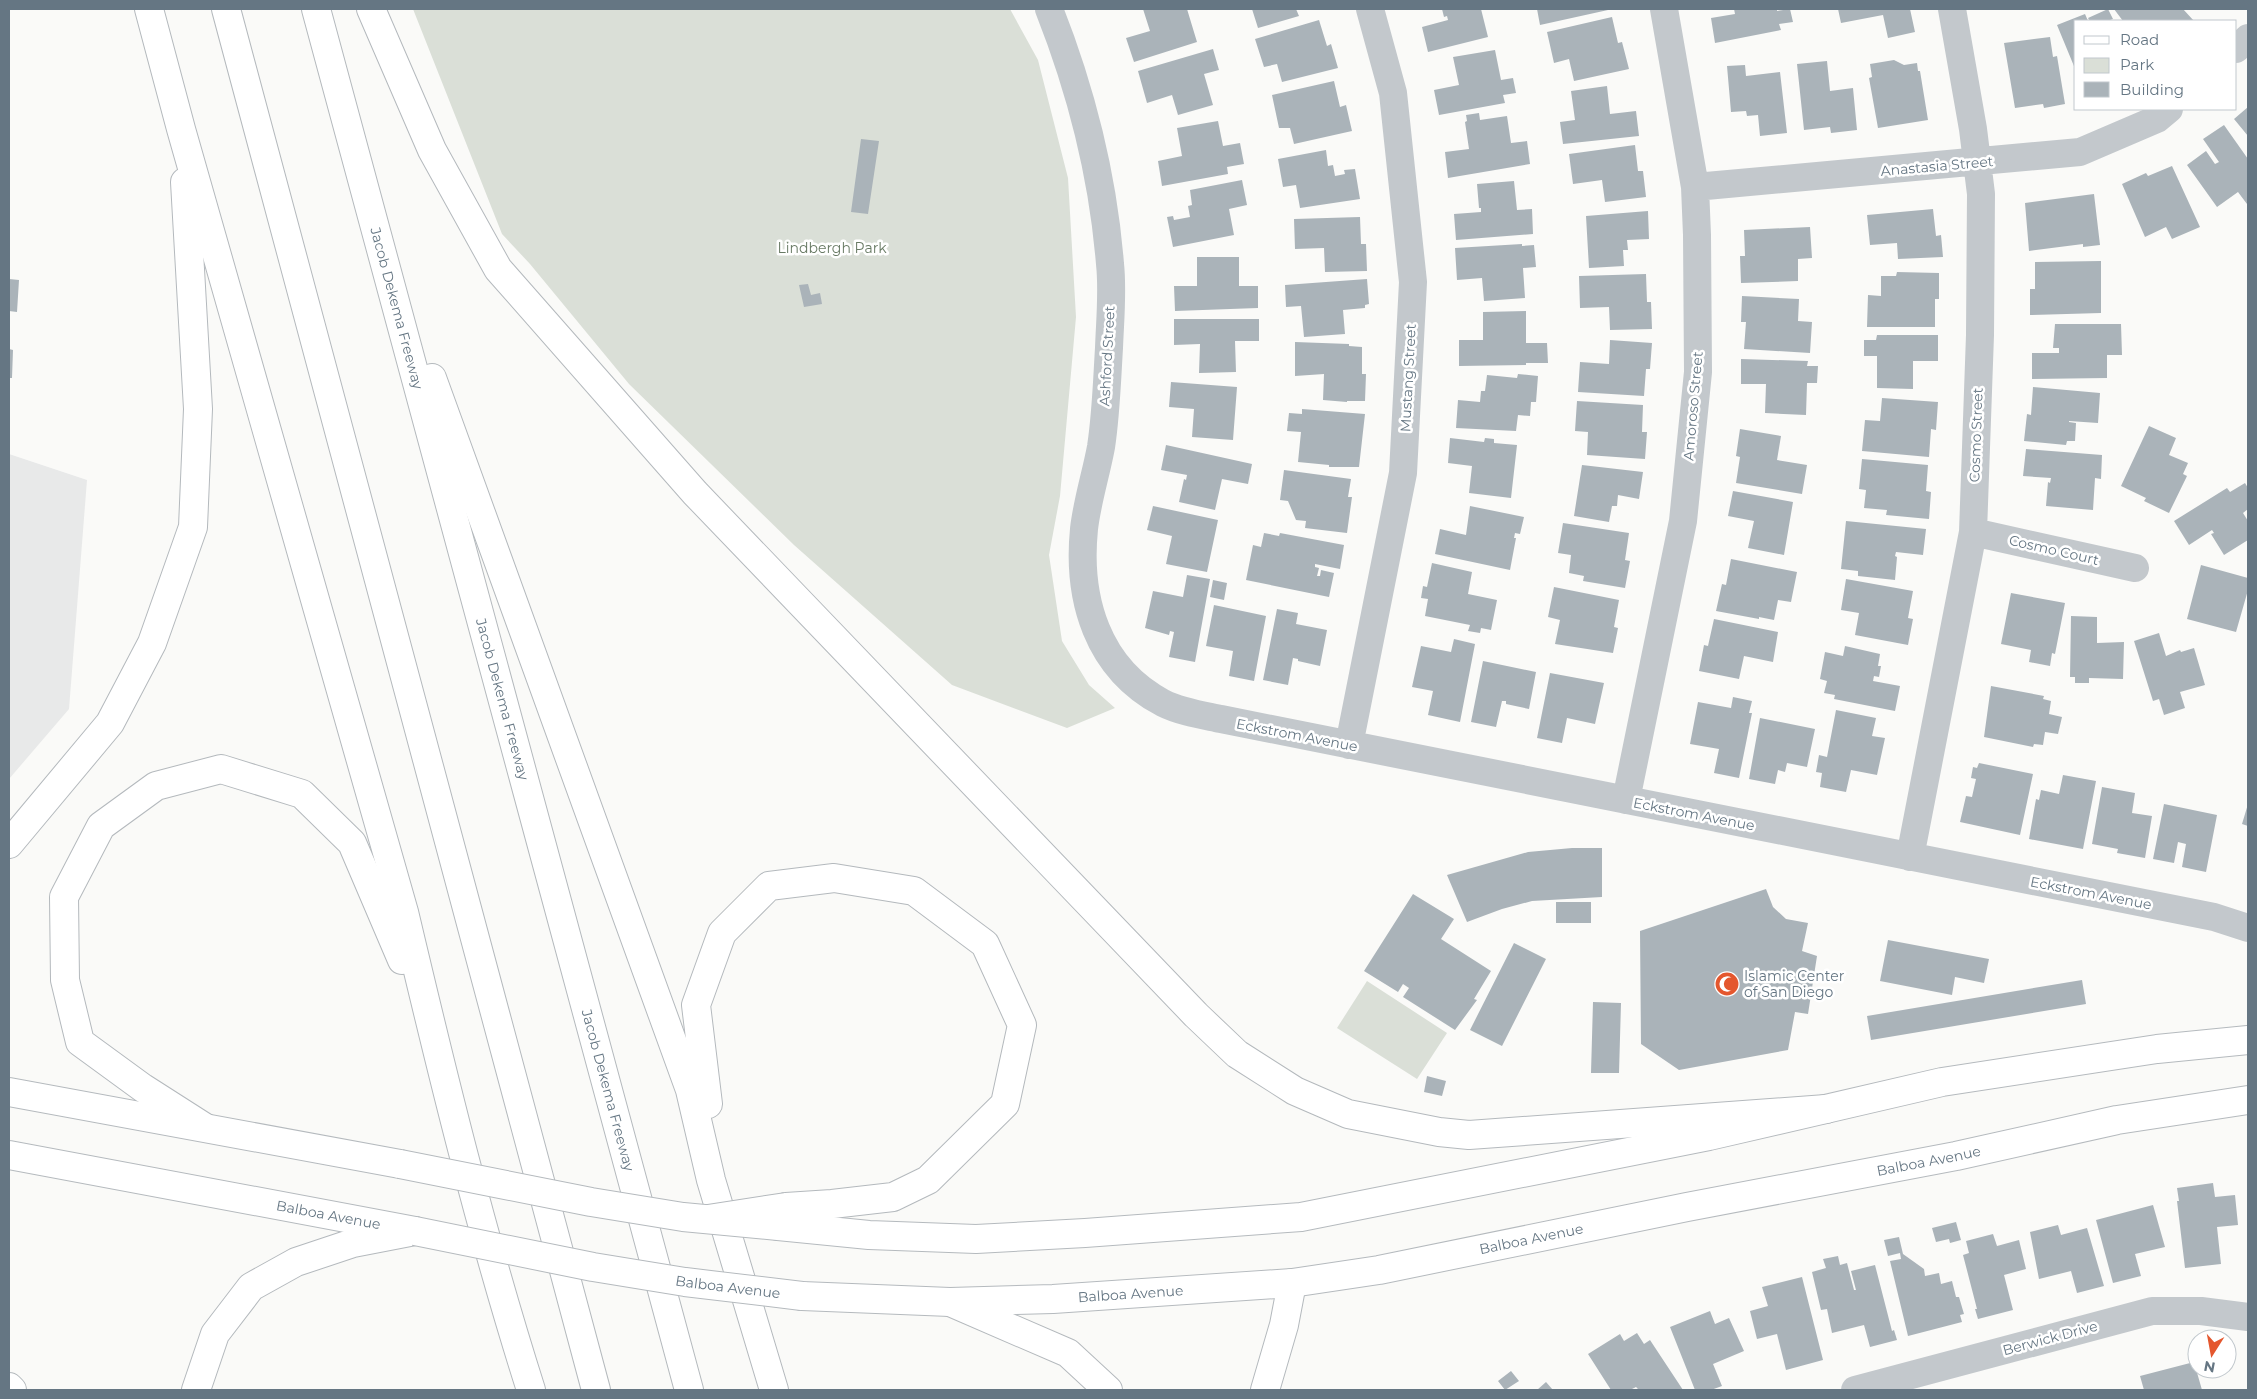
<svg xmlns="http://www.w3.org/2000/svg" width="2257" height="1399" viewBox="0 0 2257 1399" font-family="Montserrat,sans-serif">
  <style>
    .built { fill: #e8e9e9 }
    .green { fill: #dadfd7 }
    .building { fill: #aab3b9 }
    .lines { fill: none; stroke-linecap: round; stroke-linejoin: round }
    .major-casing { stroke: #b5babe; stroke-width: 30 }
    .highway-casing { stroke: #b4b9bd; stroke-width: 30 }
    .minor { stroke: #c3c8cc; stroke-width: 28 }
    .major { stroke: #fff; stroke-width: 28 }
    .highway { stroke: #fff; stroke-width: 28 }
    .major-bridge-casing { stroke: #b5babe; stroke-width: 30; stroke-linecap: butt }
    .highway-bridge-casing { stroke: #b4b9bd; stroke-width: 30; stroke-linecap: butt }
    .major-bridge { stroke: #fff; stroke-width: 28 }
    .highway-bridge { stroke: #fff; stroke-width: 28 }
    .labels { text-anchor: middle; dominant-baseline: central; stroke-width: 5; stroke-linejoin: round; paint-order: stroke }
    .street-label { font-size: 14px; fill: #657683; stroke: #fff }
    .park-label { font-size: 14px; fill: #687a64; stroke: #fff }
    .poi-label { font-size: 14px; fill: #657683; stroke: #fff; text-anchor: start }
  </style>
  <rect width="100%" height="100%" fill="#fafaf8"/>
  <path class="built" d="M9,454L87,480L69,709L9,779Z"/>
  <path class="green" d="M413,9H1010L1038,60L1068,178L1076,317L1060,496L1049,555L1062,641L1089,685L1115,708L1067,728L952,685L794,545L629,384L530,264L502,234Z
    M1367,981L1447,1033L1417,1079L1337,1028Z"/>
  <path class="building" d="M1143,9H1187L1197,42L1134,62L1126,38L1150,31Z
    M1252,9H1296L1299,16L1258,28Z
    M1442,9H1481L1488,37L1428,52L1422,27L1448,20L1447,16L1444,17Z
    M1537,9H1608V10L1540,25Z
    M1734,9H1777V11L1790,9L1793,22L1779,24L1781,30L1715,43L1711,18L1735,14Z
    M1838,9H1910L1915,32L1888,38L1883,15L1841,23Z
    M2108,9L2113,19L2107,21H2090L2088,18Z
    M2114,9H2183L2194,21H2123Z
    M2085,14L2088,21H2076V71L2057,25Z
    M1612,17L1618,43L1622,42L1629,69L1574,81L1569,59L1554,63L1547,32Z
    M1319,20L1327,46L1331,44L1338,68L1282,82L1277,64L1264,67L1255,39Z
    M2050,37L2053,57L2057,56L2065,104L2044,108L2043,104L2015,108L2004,43Z
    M1213,49L1219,70L1204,74L1213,105L1178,115L1172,95L1147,103L1138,71Z
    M1495,50L1501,80L1513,78L1516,93L1503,95L1505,103L1439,115L1434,90L1459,85L1453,57Z
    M1894,60L1904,65L1917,63L1918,71H1920L1928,120L1878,128L1869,78L1872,77L1870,64Z
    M1827,61L1830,91L1853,88L1857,130L1831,133L1830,127L1804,130L1797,64Z
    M1745,65L1746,76L1780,72L1787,133L1760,136L1758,115L1747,116L1746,111L1731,112L1727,66Z
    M1334,81L1340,107L1346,105L1352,131L1294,144L1290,128H1279L1272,95Z
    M1607,86L1610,114L1636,111L1639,136L1563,144L1560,122L1575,120L1571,91Z
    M2248,107V136L2234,119Z
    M1479,113L1480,120L1507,116L1511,143L1527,141L1530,164L1448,178L1445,152L1469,149L1465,122L1467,121L1466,115Z
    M1218,121L1223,146L1240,143L1244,164L1227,167L1228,174L1162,186L1158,161L1182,156L1177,128Z
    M2224,125L2248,159V202L2247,204L2238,192L2217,207L2187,165L2206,151L2215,164L2219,162L2203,139Z
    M861,139L879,141L868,214L851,212Z
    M1635,145L1638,171H1643L1646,197L1605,202L1602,180L1573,184L1569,154Z
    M1326,150L1328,166L1333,165L1335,176L1345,174L1344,170L1355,169L1360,199L1300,208L1296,185L1283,187L1278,159Z
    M2172,166L2200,227L2172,239L2166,227L2145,237L2122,184L2146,173L2148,176Z
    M1242,180L1247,205L1229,209L1234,235L1173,247L1167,217L1173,216L1174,220L1190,217L1188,206L1192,205L1190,190Z
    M1514,181L1517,210L1532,209L1533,234L1456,240L1454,214L1481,212V208H1479L1477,184Z
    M2094,194L2100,245L2083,247V244L2029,251L2025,203Z
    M1933,209L1936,236L1941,235L1943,257L1898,259L1897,243L1870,245L1867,215Z
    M1648,211L1649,239L1627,240L1628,250H1623L1624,266L1589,268L1586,216Z
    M1360,217L1361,244H1366L1367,271L1325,272L1324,248L1295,249L1294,219Z
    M1810,227L1812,258L1798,259V281L1741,283L1740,256H1745L1744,230Z
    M1522,244V246L1534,245L1536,267L1523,268L1525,298L1484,301L1482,278L1457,280L1455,248Z
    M1197,257H1239V286H1258V308L1175,311L1174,286H1197Z
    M2101,261V313L2030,315V289H2035V262Z
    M1897,272L1939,273V299H1935V327H1867L1868,295L1881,296V276H1896Z
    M1646,274L1647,302H1651L1652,329L1610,330L1609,307L1580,308L1579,276Z
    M9,279L19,280L17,312L9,311Z
    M1367,279L1369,304L1365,305V308L1343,310L1345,334L1304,337L1301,306L1286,307L1285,285Z
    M808,284L811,295L820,293L822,304L804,307L799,285Z
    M1742,296L1799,299L1798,321L1812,322L1810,353L1744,349L1746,322H1741Z
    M1526,311V343H1547L1548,363H1526V365L1459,366V340H1483V312Z
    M1174,319H1259V341H1235L1236,372L1199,373L1200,344L1174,345Z
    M2055,324H2121L2122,355H2107V378L2032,379V353H2059V348H2053Z
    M1877,335H1938V361H1913V389L1877,388V356H1864V340H1876Z
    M1610,340L1652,343L1650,369H1646L1644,396L1578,392L1580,362L1609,364Z
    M1295,342L1349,344V346L1362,347V374H1366L1365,401H1347V402L1323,400L1324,374L1295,376Z
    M9,349L13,350L12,378H9Z
    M1741,359L1808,361L1807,366H1818L1817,383H1807L1806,415L1765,413L1766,384H1741Z
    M1518,374L1538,376L1536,402H1531L1530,416L1518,415L1516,431L1456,428L1458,400L1480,402L1481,391H1485L1487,375L1517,378Z
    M1171,382L1237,387L1233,440L1192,437L1194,409L1169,407Z
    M2033,387L2100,393L2098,423L2069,421V422L2076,423L2075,441H2067L2066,445L2024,441L2027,414L2031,415Z
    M1882,398L1938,402L1936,430L1931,429L1929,457L1862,451L1865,420L1880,421Z
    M1577,401L1643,405L1642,432H1647L1645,459L1587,455L1588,432L1575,431Z
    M1302,409L1365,414L1359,467H1329V465L1298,462L1301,432L1287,431L1289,413L1302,414Z
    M2149,426L2176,438L2169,455L2188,463L2183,474L2187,476L2169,513L2144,501L2146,498L2121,486Z
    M1740,429L1781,436L1777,460L1807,465L1802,494L1736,483L1740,457L1736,456Z
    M1450,438L1484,442L1485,438L1494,439V443L1517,445L1511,498L1469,493L1472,466L1448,463Z
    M1166,445L1252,464L1248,484L1222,479L1215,510L1179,502L1184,479L1186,480L1187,475L1161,470Z
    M2026,449L2102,455L2101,479L2095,478L2093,510L2046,506L2048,482L2050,483L2051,478L2023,476Z
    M1862,459L1928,465L1926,491L1931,492L1929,519L1886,515L1887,510L1864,508L1866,490L1859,489Z
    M1582,465L1643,472L1639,499L1618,495L1617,506H1612L1609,522L1574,516Z
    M1284,470L1351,479L1348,497H1352L1347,533L1305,528L1306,521L1296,520L1288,501L1280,500Z
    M2245,483L2248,488V509L2243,513L2248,521V540L2224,555L2211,534L2214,533L2212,530L2189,545L2174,521L2227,488L2230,492Z
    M1733,491L1793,502L1784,555L1748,548L1754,521L1728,516Z
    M1153,506L1218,520L1207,572L1166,564L1172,536L1147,530Z
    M1470,506L1524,517L1520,534L1515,533L1514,538H1516L1510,570L1435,554L1440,529L1466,535Z
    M1846,521L1926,529L1923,555L1896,552L1895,556L1897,557L1895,580L1858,576V571L1841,569Z
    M1563,523L1629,533L1625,560L1630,561L1625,588L1583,581L1584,576L1569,573L1571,555L1558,553Z
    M1264,533L1279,536L1280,533L1344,545L1340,569L1315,564V567L1319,568L1317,576H1320L1321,570L1334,573L1329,597L1246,580L1253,545L1261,547Z
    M1731,559L1797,572L1791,602L1778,600L1774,620L1759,617V619L1716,611L1722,584L1726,585Z
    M1432,563L1472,572L1468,594L1497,600L1491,630L1481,628L1480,633L1468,631L1470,625L1425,616L1428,599L1421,598L1423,586L1427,587Z
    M2201,565L2248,578V590L2236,632L2187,619Z
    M1187,575L1210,579L1195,662L1169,657L1174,632L1170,631L1169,635L1145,628L1153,591L1183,597Z
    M1846,579L1913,591L1908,618L1913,619L1908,645L1855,635L1859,613L1841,610Z
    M1213,580L1227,583L1224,600L1210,597Z
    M1554,587L1619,600L1614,627L1618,628L1613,653L1555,644L1560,620L1548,617Z
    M2011,593L2065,603L2055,654L2052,653L2050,666L2029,662L2031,650L2001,644Z
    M1214,605L1266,616L1254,681L1229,676L1233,651L1206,646Z
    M1277,609L1298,613L1296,624L1327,630L1320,666L1298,661V659L1293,658L1288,685L1263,680Z
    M2071,616L2097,617V643L2124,642L2123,679L2089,678V683H2075V677H2070Z
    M1714,619L1778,632L1773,662L1744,656L1739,679L1699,671L1704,645L1708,646Z
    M2159,633L2166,656L2180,650L2181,652L2194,648L2205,685L2180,692L2185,708L2164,715L2159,699L2153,701L2134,641Z
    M1454,639L1475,644L1460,722L1428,715L1433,691L1412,687L1421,646L1451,652Z
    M1845,646L1880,654L1878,666H1881L1879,677L1874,676L1873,681L1900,686L1895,711L1834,699L1835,695L1824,693L1827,681L1820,679L1825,652L1843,656Z
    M1483,661L1536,672L1529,709L1506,704V701H1502L1496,727L1471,722Z
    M1550,673L1604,683L1595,724L1567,718L1562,743L1537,738Z
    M1991,686L2044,696L2043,699L2051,701L2049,714L2062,717L2058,734L2045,732L2043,745L2034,744L2033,747L1984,737Z
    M1733,697L1752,701L1749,713H1752L1739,778L1714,773L1719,749L1690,744L1698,702L1731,708Z
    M1836,710L1876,718L1872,736L1885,738L1877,775L1851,770L1846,792L1820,787L1822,773L1816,772L1819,755L1827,757Z
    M1760,718L1815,729L1807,767L1787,763L1785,772L1778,770L1775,784L1749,779Z
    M1979,763L2033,774L2020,835L1960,822L1966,796L1972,797L1976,779L1971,778L1973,767L1977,768Z
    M2063,775L2096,781L2083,849L2029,839L2036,799L2039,800L2041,790L2059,794Z
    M2102,787L2135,793L2132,813L2152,816L2145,858L2117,853L2118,849L2092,844Z
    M2164,804L2217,815L2206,872L2182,867L2186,844L2178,842L2174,863L2153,859Z
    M2248,804V826L2242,824Z
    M1572,848H1602V897L1532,901L1502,909L1467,922L1447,875L1528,852Z
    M1766,889L1773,907L1786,919L1808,923L1802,951L1817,956L1808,1014L1795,1012L1788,1050L1679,1070L1641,1044L1640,931Z
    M1413,894L1454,919L1441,939L1491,971L1474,999L1477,1000L1455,1030L1403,997L1409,988L1403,984L1398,992L1364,971Z
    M1556,902H1591V923H1556Z
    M1888,940L1989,959L1984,983L1955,977L1952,995L1880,981Z
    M1514,943L1546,959L1502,1046L1470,1030Z
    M2082,980L2086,1004L1871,1040L1867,1016Z
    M1593,1002L1621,1003L1619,1073H1591Z
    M1427,1076L1446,1081L1442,1096L1424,1092Z
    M2213,1183L2215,1197L2235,1195L2238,1225L2217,1227L2221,1264L2185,1268L2177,1201H2179L2177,1188Z
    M2153,1205L2165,1247L2135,1254L2141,1276L2113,1283L2096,1220Z
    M1956,1222L1961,1240L1950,1243L1949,1239L1936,1242L1932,1228Z
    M2058,1225L2061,1235L2087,1228L2104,1286L2077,1293L2071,1271L2039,1279L2030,1232Z
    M1993,1234L1997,1246L2019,1240L2026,1269L2004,1275L2013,1310L1978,1319L1975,1309H1977L1963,1255L1969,1253L1966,1241Z
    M1899,1237L1903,1254L1924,1269L1925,1276L1939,1273L1941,1284L1952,1281L1956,1297H1959L1964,1314L1960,1315L1962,1322L1908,1336L1890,1261L1901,1259L1900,1253L1888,1256L1884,1240Z
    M1838,1256L1840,1265L1847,1263L1854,1290H1856L1851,1271L1875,1265L1892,1331L1894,1330L1897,1340L1870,1347L1864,1325L1832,1333L1827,1309L1821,1310L1812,1272L1826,1268L1823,1259Z
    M1802,1277L1823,1360L1786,1370L1777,1334L1757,1339L1750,1311L1768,1306L1762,1287Z
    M1710,1311L1715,1324L1729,1318L1744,1351L1713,1364L1722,1386L1711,1390H1695L1670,1327Z
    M1637,1333L1644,1344L1650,1340L1683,1390H1639L1636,1387L1630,1390H1611L1588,1354L1620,1334L1624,1341Z
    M2194,1362L2202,1390H2144L2140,1376Z
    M1511,1371L1519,1381L1505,1390L1498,1381Z
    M1546,1382L1553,1390H1537Z"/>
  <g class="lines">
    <defs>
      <g id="major">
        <path d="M9,1092L400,1164"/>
        <path id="s1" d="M9,1155L415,1231"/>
        <path d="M778,1226L869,1235L976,1239L1085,1233L1301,1217L1709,1136L1942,1082L2157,1049L2248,1040"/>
        <path id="s2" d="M802,1296L950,1302L1053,1299L1292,1283L1379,1270L1687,1207L1956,1156L2117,1120L2248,1100"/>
      </g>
      <g id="highway">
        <path d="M149,9L181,129L404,912C442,1073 481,1233 531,1390"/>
        <path d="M226,9L596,1390"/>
        <path id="s3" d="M316,9L689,1390"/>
        <path d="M371,9L432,150L498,269L695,493L1196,1015L1237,1054L1295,1091L1348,1114L1439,1132L1469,1135L1826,1109"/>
        <path d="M432,378L690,1090L711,1180L774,1390"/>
        <path d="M9,844L110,723L152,643L193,527L198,409L185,182"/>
        <path d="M708,1104L696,1005L722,933L769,886L834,878L914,891L985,944L1022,1025L1005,1104L928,1180L893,1197L832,1204L786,1207"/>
        <path d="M204,1127L143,1088L80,1042L65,980L64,897L101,826L156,786L221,769L302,794L352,843L402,960"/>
        <path d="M950,1302L1068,1353L1108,1390"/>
        <path d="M9,1387L12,1390"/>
        <path d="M196,1390L215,1334L251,1287L296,1262L353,1243L415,1231"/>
        <path d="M1265,1390L1284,1325L1292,1283"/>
      </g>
    </defs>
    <use href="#major" class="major-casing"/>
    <use href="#highway" class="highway-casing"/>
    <path class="minor" d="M1049,9C1081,90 1103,176 1110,264C1113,291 1110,320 1109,348C1107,380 1106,415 1101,447C1096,474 1087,502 1084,529C1077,599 1097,668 1163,703C1181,712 1202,715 1221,719L2214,917L2248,928
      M2236,49L2248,38
      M1695,187L2080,152L2157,119L2169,109
      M1973,532L2135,568
      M1349,745L1403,473L1413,282L1393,93L1370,9
      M1626,800L1683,521L1698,372L1697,235L1695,187L1664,9
      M1910,857L1973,532L1980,335L1981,194L1973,129L1952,9
      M1855,1390L2152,1311H2201L2248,1317"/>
    <use href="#major" class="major"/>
    <use href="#highway" class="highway"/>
    <defs>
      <g id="major-bridge">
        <path d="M400,1164L591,1202L683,1217L778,1226"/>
        <path id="s4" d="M415,1231L593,1267L685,1282L802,1296"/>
      </g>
      <path id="highway-bridge" d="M708,1219L786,1207"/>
    </defs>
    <use href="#major-bridge" class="major-bridge-casing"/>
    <use href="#highway-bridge" class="highway-bridge-casing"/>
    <use href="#major-bridge" class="major-bridge"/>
    <use href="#highway-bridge" class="highway-bridge"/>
  </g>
  <defs>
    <symbol id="mosque-disc" viewBox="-11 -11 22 22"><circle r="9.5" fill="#e4572e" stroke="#fff"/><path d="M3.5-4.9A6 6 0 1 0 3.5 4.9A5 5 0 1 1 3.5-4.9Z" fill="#fff"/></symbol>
  </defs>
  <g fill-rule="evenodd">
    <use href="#mosque-disc" x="1713" y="970" width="28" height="28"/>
  </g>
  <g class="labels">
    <g class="street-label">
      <text transform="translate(1937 166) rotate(-5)">Anastasia Street</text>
      <text stroke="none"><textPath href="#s3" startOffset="310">Jacob Dekema Freeway</textPath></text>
      <text transform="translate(1107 356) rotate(-87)">Ashford Street</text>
      <text transform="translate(1408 378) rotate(-87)">Mustang Street</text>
      <text transform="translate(1693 406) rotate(-85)">Amoroso Street</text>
      <text transform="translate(1976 435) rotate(-88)">Cosmo Street</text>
      <text transform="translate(2054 550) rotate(13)">Cosmo Court</text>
      <text stroke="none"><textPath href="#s3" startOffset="715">Jacob Dekema Freeway</textPath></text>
      <text transform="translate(1297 735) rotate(11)">Eckstrom Avenue</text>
      <text transform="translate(1694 814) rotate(11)">Eckstrom Avenue</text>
      <text transform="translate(2091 893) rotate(11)">Eckstrom Avenue</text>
      <text stroke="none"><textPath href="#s3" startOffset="1120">Jacob Dekema Freeway</textPath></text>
      <text stroke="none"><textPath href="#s2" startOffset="1139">Balboa Avenue</textPath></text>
      <text stroke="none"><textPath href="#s1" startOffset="325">Balboa Avenue</textPath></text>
      <text stroke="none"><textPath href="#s2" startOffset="734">Balboa Avenue</textPath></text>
      <text stroke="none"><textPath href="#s4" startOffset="318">Balboa Avenue</textPath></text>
      <text stroke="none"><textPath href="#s2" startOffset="329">Balboa Avenue</textPath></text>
      <text transform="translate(2050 1338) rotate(-15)">Berwick Drive</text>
    </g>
    <g class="park-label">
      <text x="832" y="248">Lindbergh Park</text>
    </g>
    <g class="poi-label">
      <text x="1744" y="976">Islamic Center<tspan x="1744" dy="16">of San Diego</tspan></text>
    </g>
  </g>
  <rect width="2257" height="1399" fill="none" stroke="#657683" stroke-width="20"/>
  <rect x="2074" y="20" width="162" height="90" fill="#ffffff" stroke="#c1c8cd"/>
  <rect x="2084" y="36" width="25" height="8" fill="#ffffff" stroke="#c1c8cd"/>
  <text x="2120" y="45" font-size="15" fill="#657683">Road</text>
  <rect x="2084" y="58" width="25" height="15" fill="#dadfd7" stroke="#c1c8cd"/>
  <text x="2120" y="70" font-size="15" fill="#657683">Park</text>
  <rect x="2084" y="82" width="25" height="15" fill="#aab3b9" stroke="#c1c8cd"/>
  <text x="2120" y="95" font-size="15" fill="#657683">Building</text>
  <g transform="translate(2212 1354) rotate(191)"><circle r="24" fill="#ffffff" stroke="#c1c8cd"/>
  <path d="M0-4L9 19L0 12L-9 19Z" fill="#e4572e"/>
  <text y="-8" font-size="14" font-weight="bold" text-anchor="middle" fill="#657683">N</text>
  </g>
</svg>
